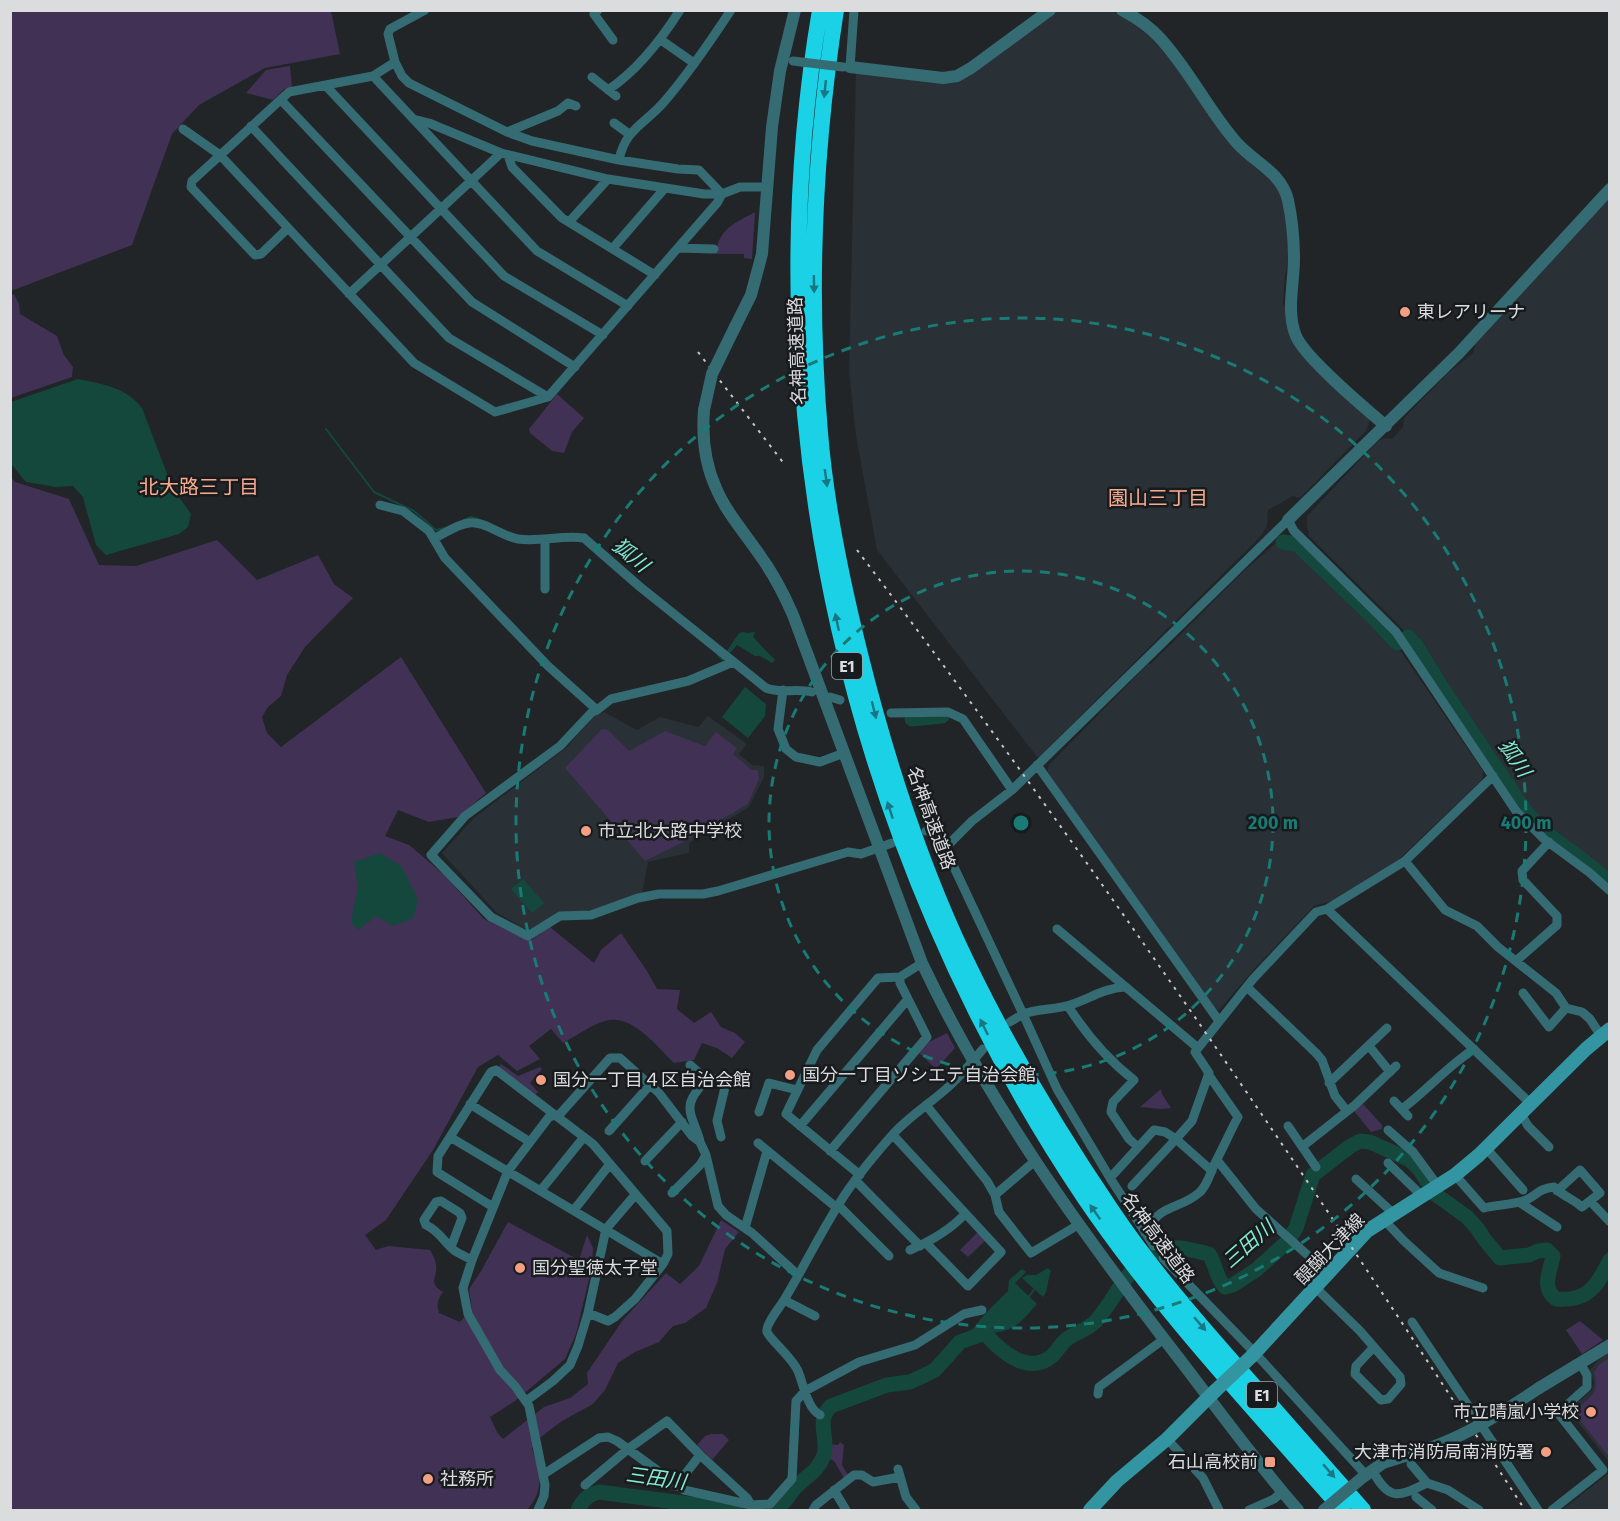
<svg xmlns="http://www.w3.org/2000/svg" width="1620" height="1521" viewBox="0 0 1620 1521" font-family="'Fira Sans','Noto Sans JP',sans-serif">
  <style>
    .built { fill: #293036 }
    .green { fill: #413154 }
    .water { fill: #14483d }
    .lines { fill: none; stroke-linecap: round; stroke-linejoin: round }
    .stream { stroke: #14483d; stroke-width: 2 }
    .river { stroke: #14483d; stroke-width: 15 }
    .minor { stroke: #356c74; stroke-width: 9 }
    .tertiary { stroke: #356c74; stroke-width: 12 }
    .secondary { stroke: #3495a2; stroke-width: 14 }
    .motorway { stroke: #1ad1e6; stroke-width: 16 }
    .rail { stroke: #c4c6c8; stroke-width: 2; stroke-dasharray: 3 6; stroke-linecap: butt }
    .minor-bridge { stroke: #356c74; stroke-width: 9 }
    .tertiary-bridge { stroke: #356c74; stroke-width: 12 }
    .secondary-bridge { stroke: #3495a2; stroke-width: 14 }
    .oneway { fill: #197682 }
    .ring { fill: none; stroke: #197b74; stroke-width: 3; stroke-dasharray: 10 8 }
    .poi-dot { fill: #f39f83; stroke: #181b1d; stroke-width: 2 }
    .labels { text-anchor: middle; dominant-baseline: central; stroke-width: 5; stroke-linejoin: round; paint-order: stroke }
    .shield { fill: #181b1d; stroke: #a0a2a4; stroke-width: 1.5 }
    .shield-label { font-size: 16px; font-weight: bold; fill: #dadcde }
    .poi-label { font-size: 18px; fill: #dadcde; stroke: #181b1d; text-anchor: start }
    .street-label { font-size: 18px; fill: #dadcde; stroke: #181b1d }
    .neighbourhood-label { font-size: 20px; fill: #f8aa8f; stroke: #181b1d }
    .water-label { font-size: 20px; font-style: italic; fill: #84ead2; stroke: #181b1d }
    .centre { fill: #197b74; stroke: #181b1d; stroke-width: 3 }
    .ring-label { font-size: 18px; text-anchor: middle; font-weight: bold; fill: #197b74; stroke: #181b1d; stroke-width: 5; stroke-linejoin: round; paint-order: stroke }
  </style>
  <rect width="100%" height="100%" fill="#212527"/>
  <path class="built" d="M1060,11H1113L1127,17L1152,35L1277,184L1286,205L1289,259L1285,276L1283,303L1287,309V323L1369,417V423L1366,431L1302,496L1298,498L1293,496L1268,510L1267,526L1260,537L1038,758L877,550L856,436L849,372L856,73L947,82L1051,14Z
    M1609,195V877L1593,862L1559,837L1536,816L1420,646L1309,536L1307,526V516L1378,441L1385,438L1392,439L1403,427L1404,418L1448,373L1473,353L1477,340Z
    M1275,544L1295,546L1397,646L1483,771L1482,780L1398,860L1335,900L1314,906L1256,967L1219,1010L1213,1008L1047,773L1049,765L1148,664H1151L1245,570Z
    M604,712L637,730L660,717L698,727L708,716L747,744L739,754L752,765L764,766V777L749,807L689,843V853L648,862L642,894L601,910L559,913L530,932L496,912L442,853L474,818L566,748L595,715Z
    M1609,1353V1462L1574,1417L1572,1407L1592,1390L1594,1383L1590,1370L1598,1360Z
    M1609,1473V1510H1562Z"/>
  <path class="green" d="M11,11H331L340,54L265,68L199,105L172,134L132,245L11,291Z
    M290,66L292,87L284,89L273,100L246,93L266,70Z
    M755,212L752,259L744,258V254H716C718,229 735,223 755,212Z
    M14,294L19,304L20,314L57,336L64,355L73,367L72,377L11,398L10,296Z
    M557,394L584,418L572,432L564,453L552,451L530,433L529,429Z
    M10,476L15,482L69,499L99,565L136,566L217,540L257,580L318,555L334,584L353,598L305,647L287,675L281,696L268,707L262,717L267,733L281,747L401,657L486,793L458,817L429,822L398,810L385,836L409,845L427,860L446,877L484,919L530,941L550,927L594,963L601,950L621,933L647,971L657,989L680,990L677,1009L694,1023L711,1012L721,1027L735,1033L745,1042L732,1058L717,1048L702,1043L694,1060L674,1063C656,1046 632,1013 605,1021C591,1025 576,1036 563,1043L551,1029L529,1046L540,1059L517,1071L498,1055L478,1067L433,1150L386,1220L365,1235L376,1250L388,1246L430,1250C432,1254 436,1260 436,1265C438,1278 427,1282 443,1292C438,1299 436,1304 439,1313L460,1322L472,1309L469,1289L481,1271L508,1222L579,1260L587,1235L593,1248L592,1266L576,1334L565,1359L515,1401L490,1417L497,1432L503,1439L544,1407L570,1398L588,1384L587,1373L622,1321L666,1273L680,1284L699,1266L721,1220L739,1232L725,1249L717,1283L706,1308L685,1323L673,1326L659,1342L635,1352L618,1363L605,1390L593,1404L562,1421L541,1437L532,1448C539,1473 546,1488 527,1510H11Z
    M602,729L608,730L629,751L665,731L705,746L716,732L737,748L733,754L752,770H758L759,779L748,804L683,842L645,861L565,768Z
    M947,1033L955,1048L936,1069L919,1053L929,1042Z
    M501,1064L518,1076L540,1067L542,1069L530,1083L538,1092L533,1097L496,1069Z
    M1161,1089L1162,1094L1171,1108L1161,1109L1140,1107Z
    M1363,1104L1382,1125V1129L1371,1132L1354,1111Z
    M978,1232L986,1240L968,1257L960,1250Z
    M1580,1321L1603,1340L1582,1354L1566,1330Z
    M1609,1358V1457L1579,1419L1577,1409C1591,1396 1600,1393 1594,1372L1600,1364Z
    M711,1434H723L729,1440L712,1460L697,1445L705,1436Z
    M840,1442L844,1445L842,1465L848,1475L844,1478L834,1461L825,1456L830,1444L838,1445Z"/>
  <path class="water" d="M78,379C102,384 126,387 142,408L172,487L191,514L188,527L179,534L106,555L96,545L83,497L73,486L56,487L26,482L11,464V402Z
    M743,632L747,633L755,632L753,637L775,660L772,663L760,656H755L737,645L730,653L727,651L739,633Z
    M745,687L766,704L765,716L748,738L722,717Z
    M380,853L402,867L418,900L413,918L393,926L376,916L358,930L351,922L358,886L354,862Z
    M523,879L544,903L532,913L511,889Z
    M1048,1268L1051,1271C1047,1280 1049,1290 1043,1297L1022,1278L1027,1275H1036Z
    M1022,1269L1026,1272L1015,1283L1037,1304C1028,1314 1018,1328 1003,1331C994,1334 985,1331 975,1335L971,1331L984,1315L1008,1291L1009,1280Z"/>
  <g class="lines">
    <path class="stream" d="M326,429L374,492L414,511L436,530L445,528
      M464,520L471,517L481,520
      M718,655L723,660
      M1028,1298L1035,1288
      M960,1342L975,1332"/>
    <path class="river" d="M1283,542L1297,544L1372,616L1396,642L1398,643
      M1408,637L1415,644L1442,688L1526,812C1549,840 1583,857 1610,883
      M912,719L942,716
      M578,1510C583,1500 587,1495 599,1492L736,1510
      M775,1510C785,1504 789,1494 797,1486C807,1476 819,1470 824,1455C829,1437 815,1421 831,1406L887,1385L910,1382L923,1376L935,1370L960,1342L985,1333C1000,1351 1028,1376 1052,1356C1058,1351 1061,1343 1067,1339C1076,1332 1087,1330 1095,1322C1116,1299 1128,1263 1159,1250C1173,1244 1195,1251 1209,1254C1216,1265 1216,1278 1225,1287L1233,1285L1256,1270L1287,1242L1296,1228L1313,1175L1349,1147L1360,1141L1370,1142L1410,1160L1420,1170L1435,1194L1467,1217L1477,1228L1485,1240L1500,1258L1529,1255L1538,1251L1547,1250L1553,1256C1550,1272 1541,1288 1556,1299C1588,1302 1597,1286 1610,1260"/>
    <path class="minor" d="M598,10L594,14L613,40
      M661,40L694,63
      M847,67H850L854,10
      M373,76L537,251L628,306
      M592,77L616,96
      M326,86L504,276L603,335
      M608,90C638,70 661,40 680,10
      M281,100L472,302L575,367
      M413,119L429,123L501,153L608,179L704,194H722L740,187H766
      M614,123L629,134
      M251,126L449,338L548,397
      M183,129L220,155L414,363L495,412L548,397L717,203L722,194L699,170L678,169L619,160L532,141L507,132L409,83L402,76L395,62L388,34L390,29L425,10
      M507,132L558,111L568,103L576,106
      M508,155L512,167L562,218L655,275
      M619,160C625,129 646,123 664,102C689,73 710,42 731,10
      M569,222L608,179
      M288,228L261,254L255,255L191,187L192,181L289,92L373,76L395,62
      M613,248L665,188
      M678,248L714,249
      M349,294L501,153
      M380,505L403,511L429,531L445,558L548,666L597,710L611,699L688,681L733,662
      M435,538C445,533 458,524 469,523C483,520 503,537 518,539C540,542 562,535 584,538L639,586L766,688C780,694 796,688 812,692
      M545,589V539
      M783,690L778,729L786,749L796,757L820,762L844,753
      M830,697L840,700
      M597,710L592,712L560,746L465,816L431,855L491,917L528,936L560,916L591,915L638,898L659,894H703L718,891L848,852L861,854L892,843
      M891,713L948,712L963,719L1012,790
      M1037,765L1219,1021
      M926,831L934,828L945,848
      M1405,861L1445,910L1477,926L1498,947L1556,993L1566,1008L1582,1012L1590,1019L1601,1036
      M1327,909L1531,1104
      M1057,929L1198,1048
      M1516,961L1557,925V916L1523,880L1522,871L1549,842
      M1125,987C1104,988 1089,999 1070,1005C1055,1010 1040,1008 1023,1014L1057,1089L1110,1178L1154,1130L1165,1132L1176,1139L1192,1121L1209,1073L1195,1052L1253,979L1316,912L1327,909L1405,861L1493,776
      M1247,987L1316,1053L1322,1060L1335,1096L1347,1111
      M1523,993L1549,1027L1566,1008
      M1068,1006C1086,1034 1108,1060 1134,1080L1113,1102L1111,1112L1129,1139L1138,1147
      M1010,1022L1023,1014L945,848L972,821L1012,790L1288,520L1294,531L1396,632L1516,811L1544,839L1590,873L1610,891
      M1369,1046L1390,1072
      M690,1065L706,1079H720L726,1083L717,1121L721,1137
      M1329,1083L1387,1028
      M1394,1101L1408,1116
      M470,1104L530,1142
      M926,1105L987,1181L995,1195L999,1212L1031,1253L1078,1225
      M1402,1109C1427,1090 1448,1066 1474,1049
      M759,1112L769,1083L797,1090
      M1521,1114L1528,1126L1549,1147
      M800,1126L908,999
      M1288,1126L1316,1167
      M1388,1130L1413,1152L1438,1186
      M609,1131L650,1085
      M893,1135L1001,1252L968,1286L926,1243
      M450,1137L663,1264
      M700,1142C698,1129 685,1112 692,1099C695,1092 702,1085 706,1079
      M758,1143L837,1208
      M1303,1146L1355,1105L1396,1066
      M1486,1148L1523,1190
      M830,1151L927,1037L900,983V977
      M1217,1160L1256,1209L1312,1259L1327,1276
      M645,1161L682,1122
      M1388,1163L1417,1191L1420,1197
      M860,1175L786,1114L817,1050L878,978L900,977L922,963
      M1455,1175L1484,1208C1495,1205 1510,1205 1523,1201C1537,1197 1536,1189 1554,1187C1565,1198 1572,1198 1582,1207L1600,1193L1580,1170L1557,1191
      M1110,1178L1154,1246
      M1356,1179L1394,1214
      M855,1180L920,1246
      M1132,1186L1176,1139L1212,1171
      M541,1190L584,1137
      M672,1193L700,1165L706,1155
      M995,1195L1036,1160
      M1590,1201L1610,1222
      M1519,1202L1557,1227
      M839,1206L889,1256
      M493,1207L437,1172L438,1156L491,1072L496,1070L593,1144L667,1231L668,1254L663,1264L635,1299L615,1317L608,1321L588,1313
      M574,1210L610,1164
      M1384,1220L1404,1241L1439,1273L1483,1288
      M745,1228L767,1151
      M1145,1233C1162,1201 1179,1211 1200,1192C1208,1184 1210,1173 1215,1163C1223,1148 1230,1132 1238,1117L1208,1074
      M451,1247L462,1218L460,1213L441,1201L436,1202L424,1220L426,1225C441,1232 443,1242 455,1251C460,1254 466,1257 472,1260
      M910,1250C931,1241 950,1230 965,1214
      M1163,1258L1255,1353L1366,1475
      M1316,1288L1360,1331L1400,1377L1401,1384L1388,1399L1381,1400L1355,1374L1356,1366L1373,1348
      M784,1300L815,1316
      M1412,1322L1538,1510
      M1098,1394L1099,1387L1164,1339
      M526,1401L553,1381L570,1365L578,1346L588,1313L606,1229L635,1195
      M820,1415C807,1408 803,1383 798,1371C791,1356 771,1341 767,1332C765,1325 780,1307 784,1300C806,1264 824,1225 848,1190C862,1170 878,1151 894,1133C910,1116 929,1104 946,1089C960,1077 971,1063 983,1049
      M1167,1439L1203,1478L1219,1510
      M1411,1464L1427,1483
      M898,1469L906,1497L916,1510
      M1372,1470C1390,1502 1398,1497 1427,1483L1448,1490L1479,1510
      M544,1474L599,1438L608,1437L617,1441L684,1490L751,1505L770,1504L792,1479L796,1401L805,1391L859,1362L915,1345L964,1314L982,1310
      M585,1485L628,1449L667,1421L700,1455L747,1498L751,1505
      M676,1486L700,1455
      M834,1490L846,1510
      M1416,1497L1432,1510
      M538,1510L544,1496L545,1485L529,1406L515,1386L500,1370L468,1314L463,1288L472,1260L508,1171L549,1117L560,1114L610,1058H620L659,1093L692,1136L700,1142L706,1155L718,1206L726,1215L752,1233L798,1275
      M813,1510L816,1505L854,1475H862L873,1482L900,1477
      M1249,1510L1274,1499L1282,1492
      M1552,1510L1603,1470L1558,1413L1587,1387V1375L1580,1363"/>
    <path class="tertiary" d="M1122,10C1135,17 1148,25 1159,37C1189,69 1208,110 1237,143C1255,163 1281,172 1288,200C1292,219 1294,239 1294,259C1294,284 1286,312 1296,336C1305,358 1365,408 1386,426
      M850,67L943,78L957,76L971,68L1050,10
      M735,327L751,295L762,254L772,127L780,71L795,10
      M704,410C702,436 705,464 716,488C726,512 744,532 759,554C773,573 784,594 793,615L922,963C988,1103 1080,1230 1174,1352C1215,1405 1254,1460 1298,1510
      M1288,520L1459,353L1610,189
      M1539,1388L1610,1345
      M1363,1477L1383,1463L1427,1449"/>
    <path class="secondary" d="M1252,1356L1367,1231L1455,1175L1479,1155L1586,1049L1610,1029
      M1090,1510L1117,1481L1167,1439L1215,1391"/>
    <path class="motorway" d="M820,10C750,422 853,852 1084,1197C1160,1309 1254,1409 1343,1510
      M836,10C814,150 808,292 820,433C826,508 842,582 860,654C884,750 914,846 955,937C999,1033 1053,1124 1112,1211C1149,1266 1193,1317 1237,1367C1279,1415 1321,1462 1363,1510"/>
    <path class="rail" d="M698,352L785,465
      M857,550C1093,861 1312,1183 1525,1510"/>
    <path class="minor-bridge" d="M793,61L843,67"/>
    <path class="tertiary-bridge" d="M704,410L712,374L735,327
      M1427,1449C1468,1435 1503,1412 1539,1388
      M1324,1510L1363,1477"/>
    <path class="secondary-bridge" d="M1215,1391L1252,1356"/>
  </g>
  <defs><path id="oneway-solid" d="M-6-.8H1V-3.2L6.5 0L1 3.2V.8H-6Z" transform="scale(1.5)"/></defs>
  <g class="oneway">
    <use href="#oneway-solid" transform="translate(825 89) rotate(96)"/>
    <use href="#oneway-solid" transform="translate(814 284) rotate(89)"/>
    <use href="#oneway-solid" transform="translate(826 478) rotate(82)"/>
    <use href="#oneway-solid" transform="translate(837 622) rotate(-102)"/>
    <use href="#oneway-solid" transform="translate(874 710) rotate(76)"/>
    <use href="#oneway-solid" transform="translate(890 810) rotate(-108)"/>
    <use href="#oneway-solid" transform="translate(984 1027) rotate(-116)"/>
    <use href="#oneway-solid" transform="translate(1095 1212) rotate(-125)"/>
    <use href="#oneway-solid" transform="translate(1200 1324) rotate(49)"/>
    <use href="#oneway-solid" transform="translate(1329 1471) rotate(49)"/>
  </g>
  <g class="ring">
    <circle cx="1021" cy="823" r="252"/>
    <circle cx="1021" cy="823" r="505"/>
  </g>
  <g class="poi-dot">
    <circle cx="1405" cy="312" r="6"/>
    <circle cx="586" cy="831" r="6"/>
    <circle cx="790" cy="1075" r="6"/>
    <circle cx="541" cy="1080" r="6"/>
    <circle cx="520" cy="1268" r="6"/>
    <circle cx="1591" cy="1412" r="6"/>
    <circle cx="1546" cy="1452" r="6"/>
    <rect x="1264" y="1456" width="12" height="12" rx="3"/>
    <circle cx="428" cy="1479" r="6"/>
  </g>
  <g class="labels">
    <g class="shield">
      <rect x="832" y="653" width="30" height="26" rx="4.5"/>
      <rect x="1247" y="1382" width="30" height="26" rx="4.5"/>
    </g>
    <g class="shield-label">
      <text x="847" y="666">E1</text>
      <text x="1262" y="1395">E1</text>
    </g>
    <g class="poi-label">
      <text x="1417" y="312">東レアリーナ</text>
      <text x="598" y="831">市立北大路中学校</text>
      <text x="802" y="1075">国分一丁目ソシエテ自治会館</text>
      <text x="553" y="1080">国分一丁目４区自治会館</text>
      <text x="532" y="1268">国分聖徳太子堂</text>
      <text x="1579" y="1412" text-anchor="end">市立晴嵐小学校</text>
      <text x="1534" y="1452" text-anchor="end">大津市消防局南消防署</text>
      <text x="1258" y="1462" text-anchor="end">石山高校前</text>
      <text x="440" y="1479">社務所</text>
    </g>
    <g class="street-label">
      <text transform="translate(797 351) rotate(-92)">名神高速道路</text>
      <text transform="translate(931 818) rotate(70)">名神高速道路</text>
      <text transform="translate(1158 1238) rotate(53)">名神高速道路</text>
      <text transform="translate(1330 1249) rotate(-46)">醍醐大津線</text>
    </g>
    <g class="neighbourhood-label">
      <text x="199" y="487">北大路三丁目</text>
      <text x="1158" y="498">園山三丁目</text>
    </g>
    <g class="water-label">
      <text transform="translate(631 555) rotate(40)">狐川</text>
      <text transform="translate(1515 758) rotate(56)">狐川</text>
      <text transform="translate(1248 1244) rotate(-41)">三田川</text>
      <text transform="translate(656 1478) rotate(8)">三田川</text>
    </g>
  </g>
  <circle cx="1021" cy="823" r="9" class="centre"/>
  <g class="ring-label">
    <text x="1273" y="829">200 m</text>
    <text x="1526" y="829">400 m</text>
  </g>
  <rect width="1620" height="1521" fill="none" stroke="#dadcde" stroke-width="24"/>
</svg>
